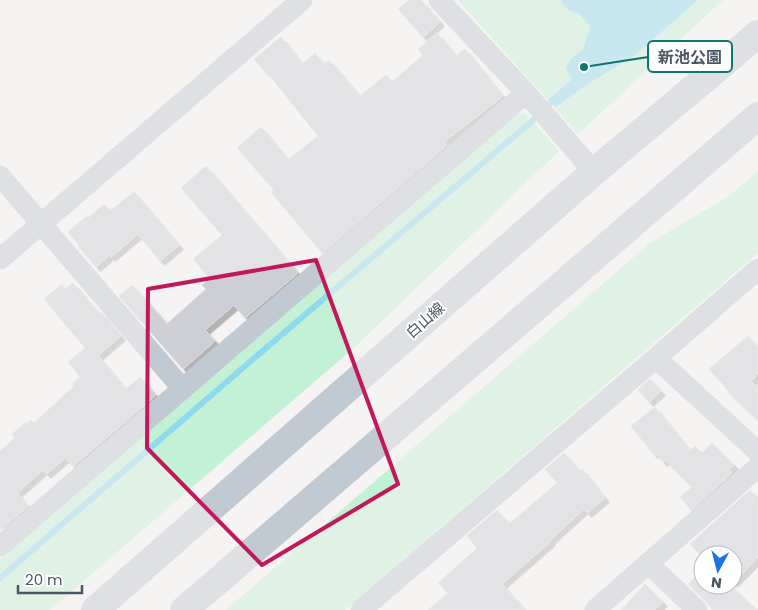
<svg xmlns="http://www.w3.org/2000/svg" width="758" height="610" viewBox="0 0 758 610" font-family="Poppins,'Noto Sans JP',sans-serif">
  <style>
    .green { fill: #c3f1d5 }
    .water { fill: #90daee }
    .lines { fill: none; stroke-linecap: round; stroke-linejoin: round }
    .stream { stroke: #90daee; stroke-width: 6 }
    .building { fill: #cdcfd5; stroke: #d7d9de; filter: url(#shadow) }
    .minor { stroke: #c1cad2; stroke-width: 21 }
    .tertiary { stroke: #c1cad2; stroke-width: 28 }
    .marked { fill: none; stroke: #c2185b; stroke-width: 4; stroke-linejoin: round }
    .labels { text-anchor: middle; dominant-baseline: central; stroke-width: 4; stroke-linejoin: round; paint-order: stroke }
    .street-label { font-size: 15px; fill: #4a5661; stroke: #fff }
    .leader { fill: none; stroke: #0f766e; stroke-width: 2 }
    .callout-dot { fill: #0f766e; stroke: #fff; stroke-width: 2 }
    .callout { fill: #fff; stroke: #0f766e; stroke-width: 2 }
    .callout-label { font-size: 16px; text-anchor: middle; font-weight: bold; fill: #4a5661 }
  </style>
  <defs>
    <filter id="shadow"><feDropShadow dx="4.5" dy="4.5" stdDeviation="0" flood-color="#0004"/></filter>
  </defs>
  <rect width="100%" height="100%" fill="#f5f3f3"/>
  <path class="green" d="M458,0H723L578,134Z
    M525,113L559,151L356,346L50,610H0V558L514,114Z
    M758,171V253L345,610H226L650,243L729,196Z"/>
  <path class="water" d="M561,0H698L635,55L583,87L556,107L549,99L572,79L566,69C569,59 574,55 583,50L590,26L578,13L568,10L564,5Z"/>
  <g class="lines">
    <path class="stream" d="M0,578L252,360L531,122L557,97"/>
  </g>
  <path class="building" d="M409,0H421L440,22L423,37L398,9Z
    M437,33L456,56L465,49L503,96L444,142L447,145L322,253L271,192L274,190L237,148L261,127L288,160L318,136L266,71L265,72L254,59L281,37L302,64L315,53L324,64L329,60L360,96L386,75L392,82L423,55L418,49Z
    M206,166L298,273L245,318L234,305L205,330L215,341L183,369L119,296L132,285L167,324L206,289L202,285L210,278L193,259L222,235L181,188Z
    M134,192L179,245L160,261L138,234L111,257L110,255L96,267L78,246L79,245L68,232L87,216L88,218L104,204L110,211Z
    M73,283L99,314L101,312L121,336L98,356L126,389L140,377L156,395L73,466L65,458L46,474L43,470L17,493L28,506L0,530V451L15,438L12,434L26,422L27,424L31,420L34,423L74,386L72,384L80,377L68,362L85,348L44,299L62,284L65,289Z
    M748,336L758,347V374L751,381L758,388V421L728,392L729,391L709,369Z
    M650,379L661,391L649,402L638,390Z
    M655,407L690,451L695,446L702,453L712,443L734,465L729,470L732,473L691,510L680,497L692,487L665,460L663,462L655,453L653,454L631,426Z
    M564,453L577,468H578L581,471L582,469L605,498L587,513L584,509L550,540L551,541L502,584L525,610H428L448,593L438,583L477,548L467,536L497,510L509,524L557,483L545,469Z
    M750,490L758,498V558L733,583V555H703V557L690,544Z
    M703,570V585H731V586L757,610H712L706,601L688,584Z
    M645,584L663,602L655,610H621Z"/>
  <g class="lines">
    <path class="minor" d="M439,0L526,93L594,172
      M0,176L182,388
      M0,259L302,0
      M656,358L758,452
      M0,546L526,93
      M648,563L697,610
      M361,610L656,358L758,269
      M595,610L758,467"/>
    <path class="tertiary" d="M95,610L594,172L758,34
      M184,610L758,116"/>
  </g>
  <path d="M0 0H758V610H0ZM316,260L398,484L262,565L147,448L148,289Z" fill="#f5f3f3" fill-opacity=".55" fill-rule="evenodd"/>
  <path class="marked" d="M316,260L398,484L262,565L147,448L148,289Z"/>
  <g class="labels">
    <g class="street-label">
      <text transform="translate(425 320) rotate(-41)">白山線</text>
    </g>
  </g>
  <path class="leader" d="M584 67L648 57"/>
  <circle class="callout-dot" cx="584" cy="67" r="5"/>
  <rect class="callout" x="648" y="41" width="84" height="31" rx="5"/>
  <g class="callout-label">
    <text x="690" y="63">新池公園</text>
  </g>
  <g transform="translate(718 570) rotate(187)"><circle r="24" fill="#ffffff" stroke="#b7bbc0"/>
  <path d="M0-4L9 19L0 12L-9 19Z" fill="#1a73e8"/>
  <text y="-8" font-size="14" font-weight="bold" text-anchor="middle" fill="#4a5661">N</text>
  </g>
  <path d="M18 585v8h64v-8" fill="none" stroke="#4a5661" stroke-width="2.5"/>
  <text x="25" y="585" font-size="15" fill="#4a5661" stroke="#ffffff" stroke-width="4" paint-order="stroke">20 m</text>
</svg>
